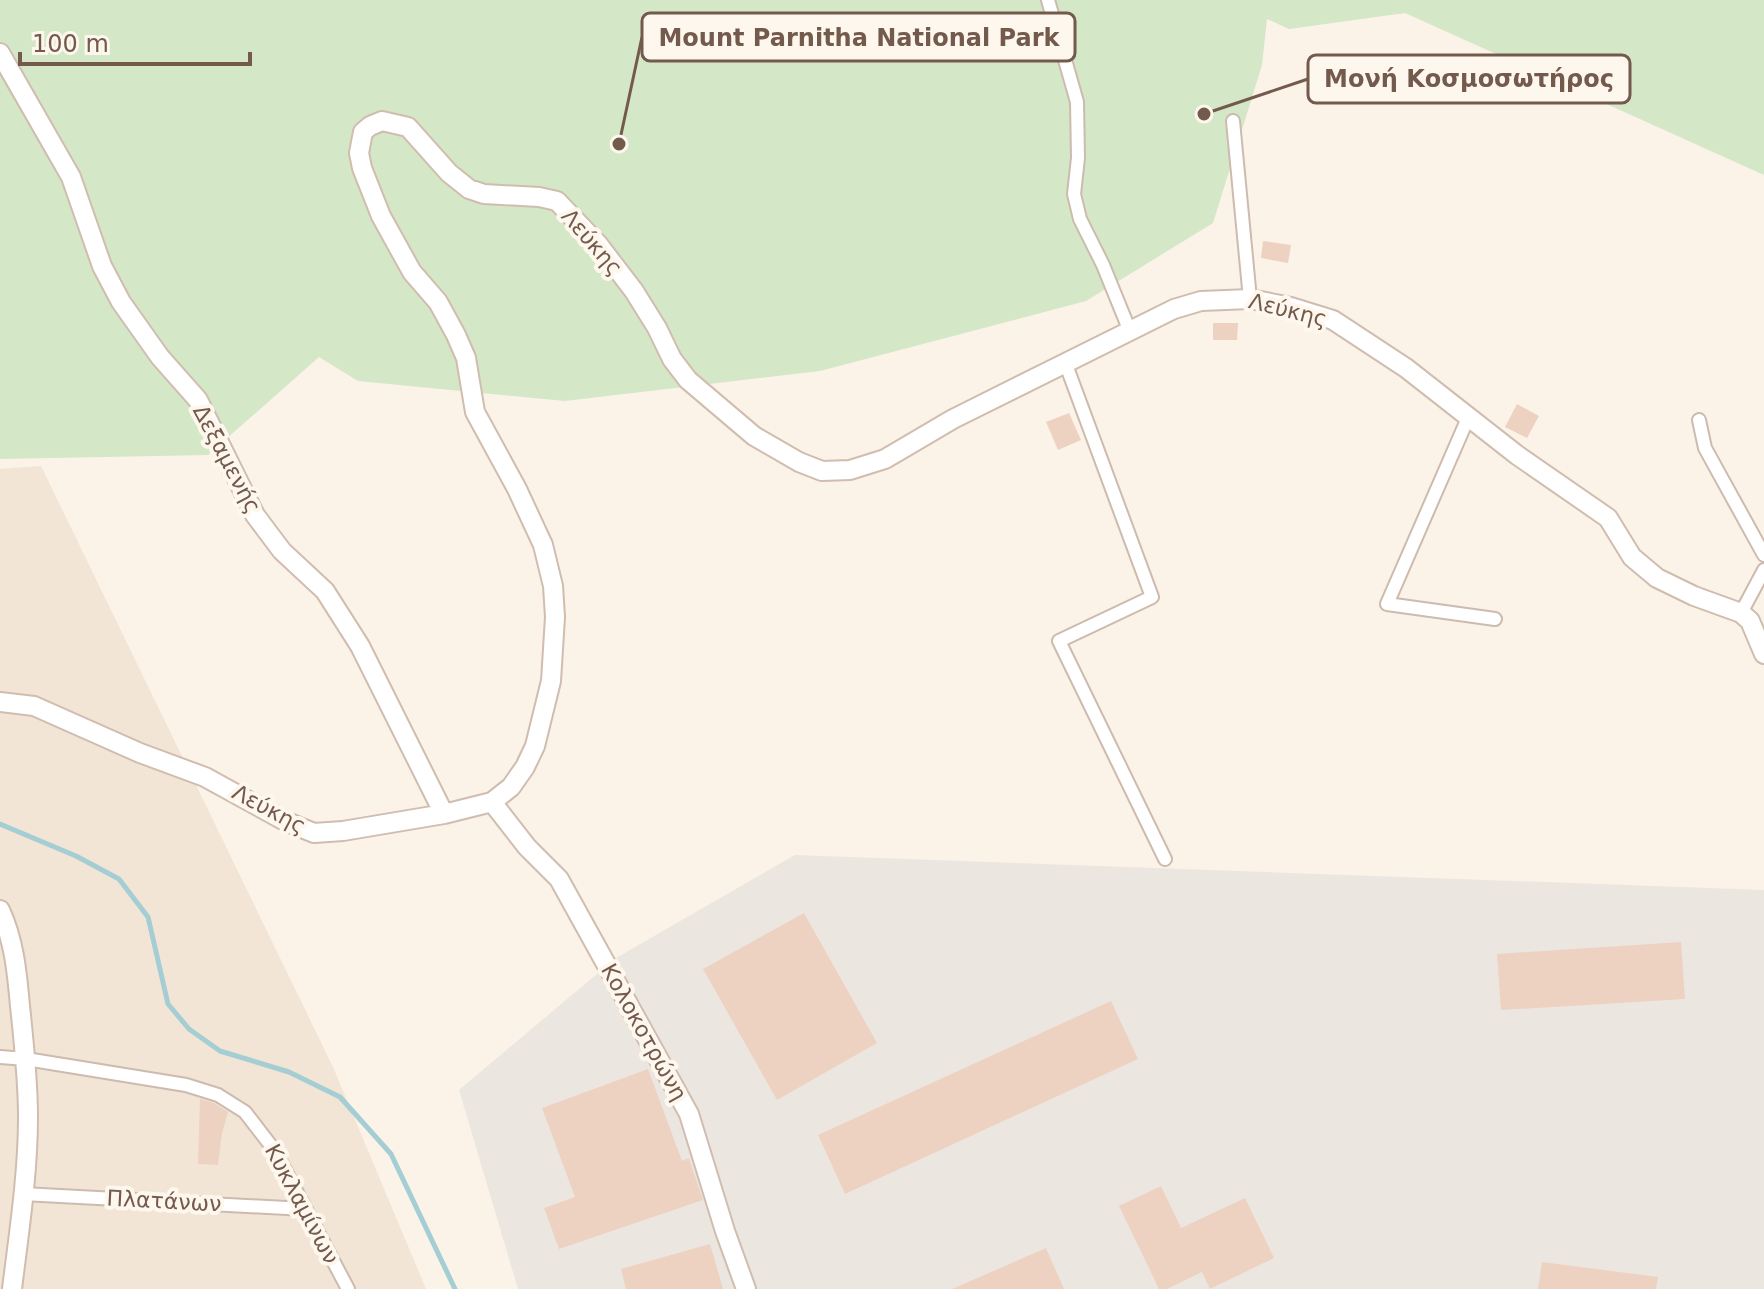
<svg xmlns="http://www.w3.org/2000/svg" width="1764" height="1289" viewBox="0 0 1764 1289" font-family="'DejaVu Sans',sans-serif">
  <style>
    .residential { fill: #f2e5d6 }
    .industrial { fill: #ece6e1 }
    .green { fill: #d4e7c7 }
    .lines { fill: none; stroke-linecap: round; stroke-linejoin: round }
    .stream { stroke: #a4cdd4; stroke-width: 5 }
    .building { fill: #eed2c1 }
    .street-casing { stroke: #ccbbae; stroke-width: 16 }
    .secondary-casing { stroke: #d0bdaf; stroke-width: 22 }
    .street { stroke: #fff; stroke-width: 12 }
    .secondary { stroke: #fff; stroke-width: 18 }
    .labels { text-anchor: middle; dominant-baseline: central; stroke-width: 8; stroke-linejoin: round; paint-order: stroke }
    .street-label { font-size: 22px; fill: #735a4d; stroke: #fef7ed }
    .leader { fill: none; stroke: #735a4d; stroke-width: 3 }
    .callout-dot { fill: #735a4d; stroke: #fef7ed; stroke-width: 3 }
    .callout { fill: #fef7ed; stroke: #735a4d; stroke-width: 3 }
    .callout-label { font-size: 24px; text-anchor: middle; font-weight: bold; fill: #735a4d }
  </style>
  <rect width="100%" height="100%" fill="#fbf3e7"/>
  <path class="residential" d="M41,466L333,1067L426,1289H0V469Z"/>
  <path class="industrial" d="M795,855L1764,890V1289H518L459,1090L616,958Z"/>
  <path class="green" d="M0,0H1764V175L1405,13L1289,29L1267,19L1262,65L1213,223L1086,301L820,371L565,401L358,381L319,357L208,455L0,459Z"/>
  <g class="lines">
    <path class="stream" d="M0,824L76,856L119,879L148,917L168,1004L189,1029L220,1051L289,1072L340,1097L391,1154L455,1289"/>
  </g>
  <path class="building" d="M1263,241L1291,245L1288,263L1261,258Z
    M1213,323H1238L1237,340H1213Z
    M1517,404L1539,416L1527,438L1505,427Z
    M1069,413L1081,440L1058,450L1046,422Z
    M804,913L877,1043L777,1100L703,969Z
    M1681,942L1685,999L1501,1010L1497,954Z
    M1111,1001L1138,1059L845,1194L818,1135Z
    M648,1069L682,1161L689,1158L703,1200L559,1249L544,1208L575,1197L542,1108Z
    M200,1099L214,1103L228,1112L222,1133L218,1165L198,1164Z
    M1161,1186L1181,1228L1245,1198L1274,1258L1210,1289L1202,1272L1167,1289H1159L1119,1206Z
    M710,1244L723,1289H626L621,1269Z
    M1046,1248L1064,1289H952Z
    M1542,1262L1658,1277L1656,1289H1538Z"/>
  <g class="lines">
    <defs>
      <path id="street" d="M1048,0L1077,102L1078,158L1074,194L1080,219L1103,265L1129,329
        M1233,121L1250,299
        M1065,362L1152,597L1059,641L1165,859
        M1468,418L1387,604L1495,619
        M1699,420L1705,448L1764,555
        M1741,613L1764,570
        M0,1057L26,1059L186,1085L218,1095L245,1112L275,1151L348,1289
        M23,1194L305,1209"/>
      <path id="secondary" d="M0,53L71,177L102,266L121,302L160,357L198,400L255,515L282,551L325,591L360,646L444,814
        M0,702L34,706L140,753L205,777L287,822L314,833L343,831L444,814L492,802L511,787L525,767L535,746L551,681L555,617L553,586L543,545L517,489L475,412L466,358L456,335L438,302L412,272L381,216L362,168L359,153L363,132L370,126L382,121L408,127L449,173L469,189L484,194L539,197L557,201L598,244L634,291L657,328L672,359L688,380L754,436L799,462L822,471L850,470L885,459L953,419L1174,309L1201,301L1250,299L1291,307L1333,320L1406,368L1517,455L1608,518L1632,557L1657,578L1694,596L1741,613L1750,621L1764,654
        M492,802L527,847L559,879L689,1114L725,1231L746,1289
        M0,910C14,940 17,972 20,1006C24,1043 28,1080 28,1117C28,1174 19,1232 12,1289"/>
    </defs>
    <use href="#street" class="street-casing"/>
    <use href="#secondary" class="secondary-casing"/>
    <use href="#street" class="street"/>
    <use href="#secondary" class="secondary"/>
  </g>
  <g class="labels">
    <g class="street-label">
      <text transform="translate(592 242) rotate(49)">Λεύκης</text>
      <text transform="translate(1288 310) rotate(14)">Λεύκης</text>
      <text transform="translate(227 459) rotate(62)">Δεξαμενής</text>
      <text transform="translate(269 809) rotate(28)">Λεύκης</text>
      <text transform="translate(644 1032) rotate(61)">Κολοκοτρώνη</text>
      <text transform="translate(164 1201) rotate(3)">Πλατάνων</text>
      <text transform="translate(302 1204) rotate(62)">Κυκλαμίνων</text>
    </g>
  </g>
  <path class="leader" d="M619 144L642 37M1204 114L1308 79"/>
  <g class="callout-dot">
    <circle cx="619" cy="144" r="8"/>
    <circle cx="1204" cy="114" r="8"/>
  </g>
  <g class="callout">
    <rect x="642" y="13" width="433" height="48" rx="8"/>
    <rect x="1308" y="55" width="322" height="48" rx="8"/>
  </g>
  <g class="callout-label">
    <text x="859" y="46">Mount Parnitha National Park</text>
    <text x="1469" y="87">Μονή Κοσμοσωτήρος</text>
  </g>
  <path d="M20 52v12h230v-12" fill="none" stroke="#735a4d" stroke-width="4"/>
  <text x="32" y="52" font-size="24" fill="#735a4d" stroke="#fef7ed" stroke-width="6" paint-order="stroke">100 m</text>
</svg>
